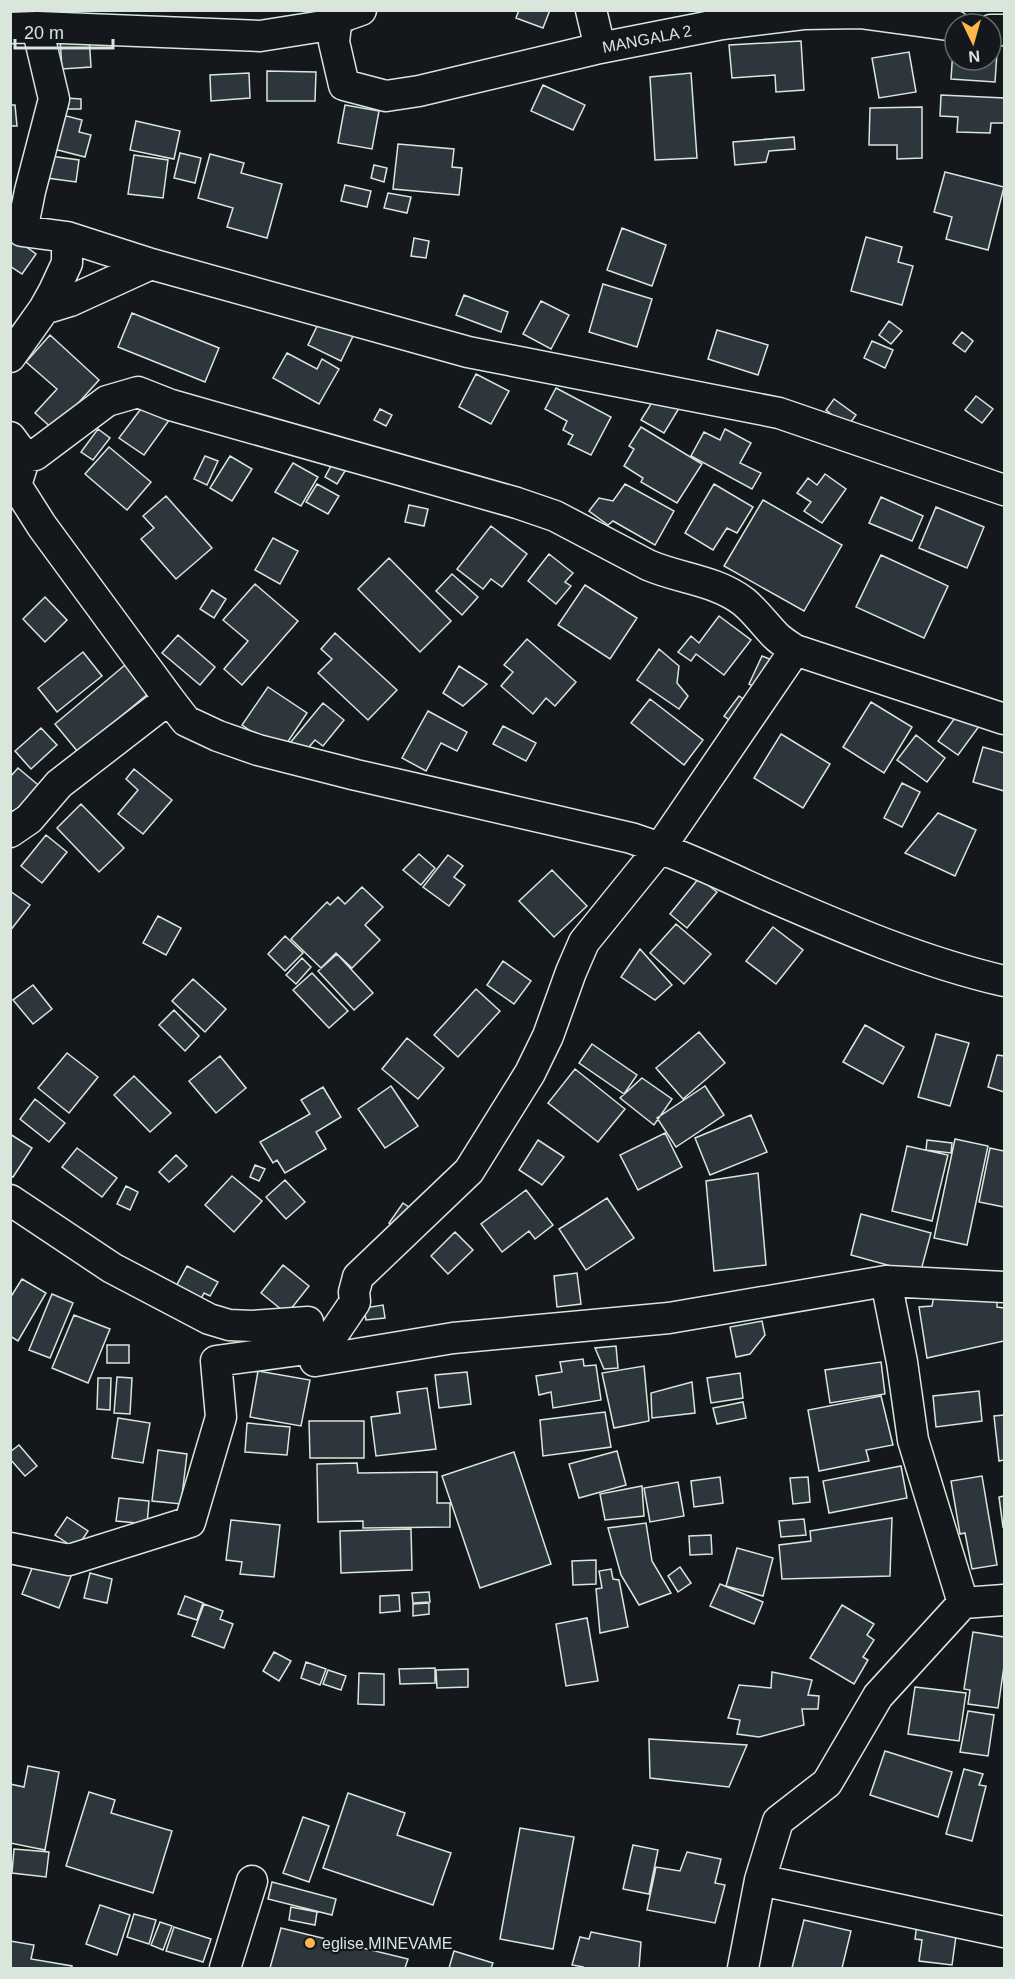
<svg xmlns="http://www.w3.org/2000/svg" width="1015" height="1979" viewBox="0 0 1015 1979" font-family="Arial,sans-serif">
  <style>
    .building { fill: #2c363c; stroke: #d8e6dc; stroke-width: 1.5 }
    .lines { fill: none; stroke-linecap: round; stroke-linejoin: round }
    .minor-casing { stroke: #d8e6dc; stroke-width: 33 }
    .minor { stroke: #14181c; stroke-width: 30 }
    .poi-dot { fill: #ffb74d; stroke: #14181c; stroke-width: 2 }
    .labels { text-anchor: middle; dominant-baseline: central; stroke-width: 4.5; stroke-linejoin: round; paint-order: stroke }
    .street-label { font-size: 16px; fill: #d8e6dc; stroke: #14181c }
    .poi-label { font-size: 16px; fill: #d8e6dc; stroke: #14181c; text-anchor: start }
  </style>
  <rect width="100%" height="100%" fill="#14181c"/>
  <path class="building" d="M519,10H550L543,28L516,18Z
    M954,35L955,60H991V37L998,38L995,82L951,79Z
    M89,36L91,67L62,69L60,38Z
    M801,41L804,90L776,92L775,75L732,78L729,45Z
    M909,52L916,92L879,98L872,58Z
    M267,71L316,72L315,101H267Z
    M249,73L250,98L211,101L210,75Z
    M691,73L697,158L655,160L650,77Z
    M543,85L585,105L573,130L531,111Z
    M941,95L1004,98V123H991L990,133L957,132L958,117L940,116Z
    M66,98L81,99V109H66Z
    M10,105H15L17,126H10Z
    M345,105L379,111L372,149L338,143Z
    M922,107V158L897,159V145H869L870,108Z
    M55,113L82,120L79,132L91,135L85,157L46,147Z
    M136,121L180,131L174,159L130,150Z
    M794,137L795,149L769,151L766,162L735,165L733,142Z
    M398,144L454,149L452,167L462,168L459,195L393,189Z
    M180,153L201,158L195,183L174,178Z
    M210,154L244,163L241,173L282,184L267,238L227,227L233,208L198,198Z
    M134,155L168,160L163,198L128,194Z
    M50,156L79,160L76,182L47,178Z
    M374,165L387,168L384,182L371,178Z
    M945,172L1004,187L988,250L946,239L952,217L934,212Z
    M345,185L371,191L367,207L341,201Z
    M388,193L411,197L407,213L384,208Z
    M622,228L666,245L652,286L607,270Z
    M10,235L36,254L22,274L10,266Z
    M866,237L902,247L898,262L913,266L902,305L851,291Z
    M414,238L429,241L426,258L411,256Z
    M603,284L652,299L637,347L589,332Z
    M464,295L508,312L501,332L456,315Z
    M541,301L569,315L551,349L523,334Z
    M132,313L219,348L205,382L118,347Z
    M321,318L354,334L341,361L308,345Z
    M889,321L902,331L891,344L879,335Z
    M717,330L768,345L758,375L708,359Z
    M962,332L973,341L965,352L953,343Z
    M50,335L99,380L54,430L35,413L57,389L26,362Z
    M872,341L893,350L885,368L864,358Z
    M287,353L317,369L322,359L339,369L319,404L273,378Z
    M476,374L509,391L491,424L459,407Z
    M556,388L611,417L591,455L568,444L573,435L563,430L567,421L545,409Z
    M659,391L681,405L664,433L641,420Z
    M976,396L993,409L982,423L965,410Z
    M834,399L856,415L847,427L826,410Z
    M146,402L170,419L144,455L119,438Z
    M380,409L392,415L386,426L374,420Z
    M641,427L702,464L677,503L641,482L643,478L624,466L634,449L629,446Z
    M98,429L110,438L93,460L81,452Z
    M725,429L751,443L740,463L761,473L752,489L691,456L704,432L720,440Z
    M109,447L151,482L127,510L85,474Z
    M205,456L218,461L207,485L194,479Z
    M230,456L252,469L232,501L210,488Z
    M293,463L318,477L301,506L275,492Z
    M332,464L345,471L337,484L325,477Z
    M825,474L846,489L822,523L804,511L811,502L797,493L808,478L817,485Z
    M317,484L339,496L328,514L306,502Z
    M625,484L674,511L655,545L613,521L608,525L589,511L599,498L613,501Z
    M714,484L753,507L737,533L727,528L713,550L685,533Z
    M166,496L212,548L176,579L141,539L154,528L143,516Z
    M881,497L923,516L912,541L869,523Z
    M763,500L842,545L804,611L724,566Z
    M409,505L428,509L424,526L405,522Z
    M936,507L984,527L967,568L919,548Z
    M491,526L527,554L502,587L491,579L483,589L457,569Z
    M273,538L298,551L280,584L255,570Z
    M549,554L573,573L565,582L571,586L556,604L528,581Z
    M881,555L948,586L924,638L856,607Z
    M389,558L451,621L420,652L358,589Z
    M452,574L478,597L462,615L436,591Z
    M255,584L298,621L242,685L224,669L248,641L223,620Z
    M585,585L637,618L610,659L558,625Z
    M212,590L226,599L214,618L200,609Z
    M45,597L67,620L45,642L23,619Z
    M719,616L751,640L724,675L696,654L691,661L678,652L691,636L699,643Z
    M335,633L397,690L368,720L318,673L332,659L321,649Z
    M178,635L215,667L200,685L162,653Z
    M527,639L576,682L555,706L546,698L533,714L501,686L513,672L504,665Z
    M659,649L679,666L677,683L688,696L679,709L637,680Z
    M83,652L102,676L57,712L38,688Z
    M762,656L779,663L765,691L749,684Z
    M125,665L149,693L78,752L55,724Z
    M459,666L487,684L463,706L443,693Z
    M268,687L307,713L281,752L242,725Z
    M739,696L755,707L740,728L724,716Z
    M650,699L703,740L684,765L631,723Z
    M871,702L912,727L884,773L843,747Z
    M323,703L344,720L323,746L315,740L303,754L290,743Z
    M428,711L467,732L457,751L441,743L426,771L402,758Z
    M960,711L980,725L958,755L938,741Z
    M503,726L536,743L526,761L493,744Z
    M41,728L57,745L31,769L15,751Z
    M781,734L830,764L803,808L754,778Z
    M916,735L945,758L927,782L897,760Z
    M983,747L1004,753V791L973,782Z
    M18,768L43,789L20,817L10,809V777Z
    M134,769L172,800L143,834L118,814L138,790L126,779Z
    M902,783L920,792L902,827L884,818Z
    M81,804L124,848L99,872L57,828Z
    M938,813L976,830L955,876L905,853Z
    M46,835L67,852L42,883L21,866Z
    M419,854L435,868L421,885L403,870Z
    M448,855L463,866L454,877L465,885L449,906L423,887Z
    M552,870L587,906L554,937L519,901Z
    M699,878L717,892L687,928L670,914Z
    M362,887L383,907L365,925L380,940L352,968L336,953L321,968L291,939L327,902L330,905L338,897L345,904Z
    M10,891L30,905L10,931Z
    M158,916L181,928L166,955L143,943Z
    M676,924L711,954L684,984L650,953Z
    M773,927L803,950L776,984L746,961Z
    M285,936L303,953L285,971L268,954Z
    M640,949L672,985L655,1000L621,977Z
    M337,954L373,993L354,1010L318,971Z
    M302,958L311,967L296,984L286,975Z
    M503,961L531,981L514,1004L487,985Z
    M312,973L348,1011L329,1028L293,990Z
    M193,979L226,1009L205,1032L172,1001Z
    M33,985L52,1009L33,1024L13,1000Z
    M476,989L500,1011L458,1057L434,1035Z
    M174,1010L199,1036L185,1051L159,1025Z
    M865,1025L904,1047L883,1084L843,1062Z
    M699,1032L725,1063L683,1099L656,1068Z
    M936,1034L969,1043L950,1106L918,1097Z
    M407,1038L444,1068L418,1099L382,1069Z
    M592,1044L637,1075L624,1094L579,1063Z
    M67,1053L98,1077L69,1113L38,1088Z
    M997,1055L1004,1056V1092L988,1087Z
    M220,1056L246,1088L216,1113L189,1081Z
    M575,1069L625,1109L598,1142L548,1103Z
    M134,1076L171,1113L150,1132L114,1095Z
    M642,1078L672,1099L654,1125L620,1098Z
    M391,1086L418,1126L385,1148L358,1109Z
    M705,1086L724,1115L676,1147L657,1118Z
    M323,1087L341,1117L316,1132L326,1149L285,1173L277,1160L273,1163L260,1142L310,1114L301,1100Z
    M35,1099L65,1123L49,1142L20,1119Z
    M751,1115L767,1152L710,1175L695,1138Z
    M665,1133L682,1167L638,1190L620,1155Z
    M10,1134L32,1148L13,1177L10,1176Z
    M955,1139L988,1146L967,1245L934,1238Z
    M538,1140L564,1157L542,1185L519,1170Z
    M927,1140L952,1143L951,1153L926,1150Z
    M907,1146L948,1155L932,1221L892,1211Z
    M77,1148L117,1178L102,1197L62,1167Z
    M990,1148L1004,1151V1207L979,1202Z
    M176,1155L187,1166L169,1182L159,1172Z
    M255,1165L265,1169L259,1181L250,1177Z
    M758,1173L766,1265L714,1271L706,1181Z
    M232,1176L262,1201L234,1232L205,1205Z
    M285,1180L305,1202L286,1219L266,1197Z
    M126,1186L138,1192L130,1210L117,1204Z
    M526,1190L553,1225L535,1239L529,1231L502,1252L481,1224Z
    M607,1198L634,1238L586,1270L559,1229Z
    M403,1203L416,1212L403,1233L389,1223Z
    M861,1214L931,1233L920,1274L851,1255Z
    M455,1232L473,1250L448,1274L431,1256Z
    M283,1265L309,1286L287,1314L261,1293Z
    M187,1266L218,1282L210,1296L204,1293L198,1305L173,1292Z
    M577,1273L581,1304L557,1307L554,1276Z
    M22,1279L46,1293L18,1341L10,1336V1298Z
    M52,1294L73,1303L50,1358L29,1350Z
    M934,1295L997,1302V1307L1004,1308V1341L927,1358L919,1307L932,1306Z
    M383,1305L385,1318L366,1320L364,1308Z
    M74,1315L110,1329L88,1383L52,1368Z
    M762,1321L765,1335L750,1354L736,1357L730,1327Z
    M107,1345H129V1363H107Z
    M616,1346L618,1368L604,1369L595,1348Z
    M583,1359L584,1366L596,1365L601,1400L553,1408L551,1392L539,1395L536,1376L562,1372L560,1362Z
    M881,1362L885,1394L830,1403L825,1370Z
    M644,1366L649,1421L614,1428L602,1373Z
    M258,1371L310,1380L301,1426L250,1417Z
    M467,1372L471,1404L439,1408L435,1375Z
    M740,1373L743,1398L711,1403L707,1378Z
    M117,1377L132,1378L130,1414L114,1413Z
    M98,1378H111L110,1410L97,1409Z
    M692,1382L695,1413L652,1418L651,1393Z
    M427,1388L436,1449L376,1456L371,1417L400,1413L397,1392Z
    M979,1391L982,1421L936,1427L933,1396Z
    M881,1396L893,1445L866,1450L869,1461L819,1471L808,1410Z
    M743,1402L746,1418L717,1424L713,1408Z
    M605,1412L611,1447L543,1456L540,1420Z
    M1004,1415V1460L999,1461L994,1416Z
    M118,1418L150,1423L143,1463L112,1458Z
    M309,1421H364V1458H310Z
    M247,1423L290,1427L287,1455L245,1452Z
    M19,1445L37,1466L25,1476L10,1459V1452Z
    M158,1450L187,1454L181,1504L152,1501Z
    M617,1451L626,1485L579,1498L569,1464Z
    M514,1452L551,1564L480,1588L442,1476Z
    M357,1463L358,1473L437,1472V1503H450V1527L363,1528V1521L318,1522L317,1464Z
    M901,1466L907,1498L829,1513L823,1481Z
    M982,1476L997,1565L972,1569L965,1533L960,1534L951,1481Z
    M720,1477L723,1503L694,1507L691,1481Z
    M808,1477L810,1502L793,1504L790,1478Z
    M678,1482L684,1516L650,1522L644,1488Z
    M642,1486L644,1516L605,1520L600,1494Z
    M1004,1496V1526L1003,1527L999,1497Z
    M119,1498L149,1501L147,1524L116,1521Z
    M67,1517L88,1531L76,1549L55,1535Z
    M892,1518L890,1576L782,1579L779,1545L811,1541L810,1531Z
    M804,1519L806,1535L781,1537L779,1521Z
    M231,1520L280,1525L274,1577L240,1574L242,1562L226,1560Z
    M646,1523L652,1561L671,1593L639,1605L621,1575L608,1528Z
    M411,1529L412,1570L341,1573L340,1531Z
    M711,1535L712,1554L690,1555L689,1536Z
    M737,1548L773,1558L763,1596L726,1586Z
    M36,1558L73,1571L59,1608L22,1594Z
    M596,1560V1584L573,1585L572,1561Z
    M680,1567L691,1583L678,1592L668,1576Z
    M611,1569L613,1579L619,1580L628,1627L600,1633L596,1589L602,1588L599,1571Z
    M90,1573L112,1579L107,1603L84,1598Z
    M720,1584L763,1602L754,1624L710,1606Z
    M429,1592L430,1602L413,1603L412,1593Z
    M399,1595L400,1611L380,1613V1596Z
    M185,1596L203,1603L197,1620L178,1614Z
    M429,1603V1614L413,1616V1604Z
    M204,1604L223,1611L220,1619L233,1624L224,1648L192,1636Z
    M842,1605L874,1624L867,1635L874,1640L863,1657L868,1660L854,1684L810,1658Z
    M587,1618L598,1681L566,1686L556,1624Z
    M973,1632L1004,1637V1666L998,1708L968,1704L970,1690L964,1689Z
    M274,1652L291,1661L279,1681L263,1671Z
    M306,1662L326,1669L320,1685L301,1678Z
    M435,1668V1683L400,1684L399,1669Z
    M468,1669V1687L437,1688L436,1670Z
    M328,1670L346,1676L341,1690L323,1684Z
    M772,1672L812,1680L808,1695L819,1696L818,1709H802L804,1725L759,1737L737,1734L740,1720L728,1718L739,1685L771,1688Z
    M359,1673L384,1674V1705L358,1704Z
    M915,1687L966,1693L959,1741L908,1734Z
    M968,1711L994,1715L988,1756L960,1752Z
    M649,1739L747,1745L729,1787L650,1778Z
    M885,1751L952,1772L938,1817L870,1795Z
    M28,1766L59,1772L45,1850L10,1843V1784L24,1787Z
    M964,1769L983,1774L979,1785L986,1786L972,1841L946,1834Z
    M89,1792L115,1800L111,1813L172,1831L153,1893L66,1866Z
    M348,1793L405,1813L397,1835L451,1853L433,1905L323,1868Z
    M303,1817L329,1826L309,1882L283,1873Z
    M520,1828L574,1837L553,1949L500,1939Z
    M633,1845L658,1850L649,1894L623,1889Z
    M14,1849L49,1852L46,1877L12,1873Z
    M687,1852L721,1859L715,1883L725,1885L715,1923L647,1910L656,1867L680,1871Z
    M272,1882L336,1899L332,1915L268,1899Z
    M100,1905L130,1915L117,1955L86,1944Z
    M291,1907L317,1912L315,1925L289,1920Z
    M134,1914L156,1920L149,1944L127,1937Z
    M804,1920L851,1931L842,1968H792Z
    M160,1922L172,1926L163,1950L151,1945Z
    M917,1923L957,1929L952,1965L919,1961L922,1940L915,1939Z
    M174,1927L211,1939L203,1962L166,1951Z
    M281,1928L408,1959L405,1968H270Z
    M591,1932L641,1942L639,1968H583V1967L572,1965L580,1937L589,1939Z
    M10,1941L34,1945L31,1959L72,1966V1968H10Z
    M454,1951L493,1963L491,1968H449Z"/>
  <g class="lines">
    <defs>
      <path id="minor" d="M591,10L600,48
        M336,24L334,42L344,85L386,96L419,91L600,48L722,24L803,14L860,13L955,26
        M336,24L344,16L361,10
        M10,28L37,27L260,36L336,24
        M991,30H1004
        M67,237L151,264L468,352L779,413L1004,490
        M44,309L70,301L151,264
        M10,357L44,309L54,291L67,263V237L22,231L30,191L54,99L37,27
        M10,437L25,457
        M25,457L16,485L42,526L169,699L186,721L218,736L258,750L356,775L631,838C677,853 721,874 765,894C843,928 922,962 1004,981
        M25,457L35,455L107,401L138,392L171,405L517,503L555,516L648,565C680,579 716,580 744,602C756,612 765,625 776,636C781,641 789,646 795,650L1004,719
        M10,832L29,819L59,784L169,699
        M10,1200L112,1268L209,1319L229,1325L252,1326L308,1322L307,1349L216,1361L221,1417L190,1522L69,1560L10,1548
        M886,1281L902,1362L913,1440L963,1603
        M315,1361L355,1302L354,1292L358,1277L469,1171L530,1073L548,1036L571,972L584,942L660,848L795,650
        M315,1361L453,1338L669,1318L886,1281L1004,1287
        M963,1603L1004,1600
        M760,1880L1004,1932
        M225,1968L252,1881
        M743,1968L760,1880L778,1821L827,1783L878,1696L963,1603"/>
    </defs>
    <use href="#minor" class="minor-casing"/>
    <use href="#minor" class="minor"/>
  </g>
  <circle class="poi-dot" cx="310" cy="1943" r="6"/>
  <g class="labels">
    <g class="street-label">
      <text transform="translate(647 39) rotate(-11)">MANGALA 2</text>
    </g>
    <g class="poi-label">
      <text x="322" y="1943">eglise MINEVAME</text>
    </g>
  </g>
  <rect width="1015" height="1979" fill="none" stroke="#d8e6dc" stroke-width="24"/>
  <g transform="translate(973 42) rotate(175)"><circle r="28" fill="#14181c" stroke="#626a69" stroke-width="1.5"/>
  <path d="M0-4.5L10 22L0 15L-10 22Z" fill="#ffb74d"/>
  <text y="-9" font-size="16" font-weight="bold" text-anchor="middle" fill="#d8e6dc">N</text>
  </g>
  <path d="M15 39v9h98v-9" fill="none" stroke="#d8e6dc" stroke-width="3"/>
  <text x="24" y="39" font-size="18" fill="#d8e6dc" stroke="#14181c" stroke-width="4.5" paint-order="stroke">20 m</text>
</svg>
